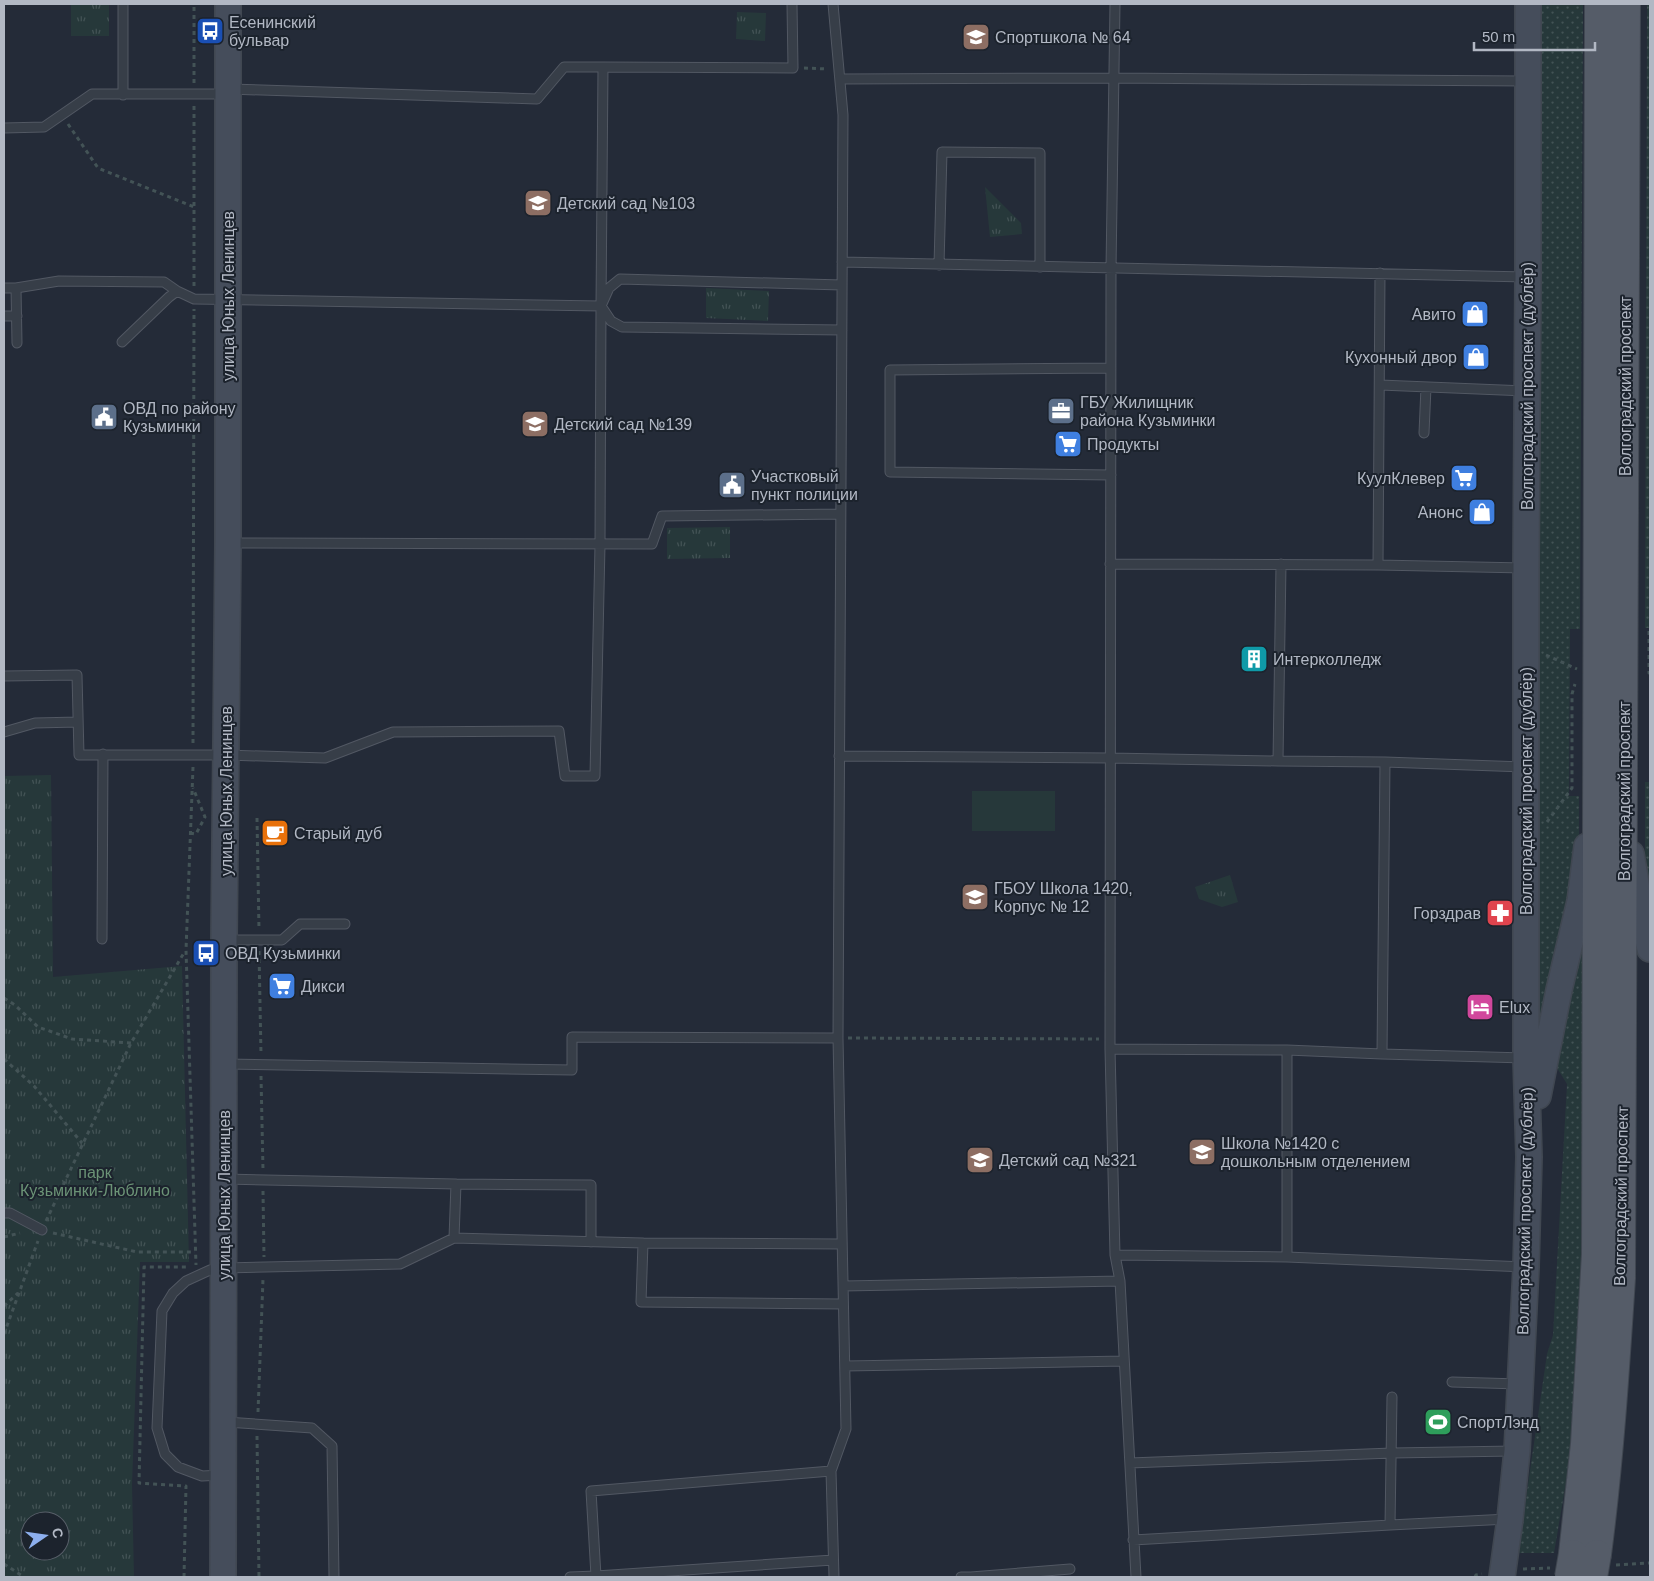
<svg xmlns="http://www.w3.org/2000/svg" width="1654" height="1581" viewBox="0 0 1654 1581" font-family="Helvetica,sans-serif">
  <style>
    .grass { fill: url(#grass-dots) }
    .park { fill: url(#park-tufts); fill-rule: evenodd }
    .pitch { fill: #26383a }
    .lines { fill: none; stroke-linecap: round; stroke-linejoin: round }
    .lane-casing { stroke: #525863; stroke-width: 11 }
    .secondary-casing { stroke: #404751; stroke-width: 28 }
    .primary-casing { stroke: #404751; stroke-width: 30 }
    .path { stroke: #435356; stroke-width: 3; stroke-dasharray: 4 4; stroke-linecap: butt }
    .lane { stroke: #373e48; stroke-width: 9 }
    .secondary { stroke: #454d5b; stroke-width: 25 }
    .primary { stroke: #555c68; stroke-width: 28 }
    .primary-bridge-casing { stroke: #404751; stroke-width: 30; stroke-linecap: butt }
    .primary-bridge { stroke: #555c68; stroke-width: 28 }
    .labels { text-anchor: middle; dominant-baseline: central; stroke-width: 4; stroke-linejoin: round; paint-order: stroke }
    .poi-label { font-size: 16px; fill: #b2b8c4; stroke: #1c232d; text-anchor: start }
    .street-label { font-size: 16px; fill: #b2b8c4; stroke: #1c232d }
    .park-label { font-size: 16px; fill: #6b9376; stroke: #1c232d }
  </style>
  <defs>
    <pattern id="grass-dots" width="8" height="8" patternUnits="userSpaceOnUse" patternTransform="scale(1.25)"><rect width="8" height="8" fill="#26383a"/><path d="M2 2h.1M6 6h.1" fill="none" stroke="#435355" stroke-width="1.8" stroke-linecap="round"/></pattern>
    <pattern id="park-tufts" width="24" height="20" patternUnits="userSpaceOnUse" patternTransform="scale(1.25)"><rect width="24" height="20" fill="#26383a"/><path d="M3 7l-1-3M5 7V3M7 7l1-3M15 17l-1-3M17 17v-4M19 17l1-3" fill="none" stroke="#435355"/></pattern>
  </defs>
  <rect width="100%" height="100%" fill="#242b38"/>
  <path class="grass" d="M1536,4H1583L1580,629H1570L1569,796H1579V878L1535,1064Z
    M1647,4H1650V628H1645Z
    M1645,782H1650V928L1645,893Z
    M1586,915L1587,1195L1571,1453L1554,1553H1518L1547,1354L1553,1335L1567,1084L1554,1063Z"/>
  <path class="park" d="M71,4H109V36H71Z
    M737,12L766,13L765,41L736,39Z
    M985,187L1021,223L1022,234L990,237Z
    M706,288L769,291L768,321L706,318Z
    M730,527V558L667,559V528Z
    M51,775L53,977L182,966L189,1262H140L132,1485L134,1577H4V776ZM30,1521H60V1551H30Z
    M1230,875L1238,902L1222,907L1199,899L1195,887Z"/>
  <path class="pitch" d="M972,791H1055V831H972Z"/>
  <g class="lines">
    <defs>
      <path id="lane" d="M833,4L843,115L838,1038L846,1429L831,1471L834,1577
        M1115,4L1111,269L1110,1049L1287,1050
        M840,79L1114,78L1527,81
        M229,89L537,99L564,67H603
        M123,95V4
        M4,128L44,127L92,94H226
        M842,262L1527,277
        M939,265L942,152L1040,153V267
        M4,288H16
        M4,316H17
        M842,330L622,327L611,321L601,306L609,288L620,279L842,285
        M122,342L169,297L177,291
        M17,343L16,288L59,281L164,282L177,291L194,299L601,306L603,67L793,68L792,4
        M1380,385L1526,391
        M1424,433L1426,387
        M1111,475L890,472V370L1111,368
        M231,543L652,544L662,516L840,514
        M1110,564L1378,565L1525,568
        M1281,564L1278,761L1385,762L1524,767
        M1378,565L1380,273
        M4,676L77,675L79,755H226L325,758L393,732L559,731L565,776H595L600,545L601,306
        M4,732L35,723L78,722
        M839,756L1110,758L1278,761
        M1385,762L1382,1054L1525,1058
        M102,939L103,754
        M225,940H282L300,924H345
        M1110,1049L1115,1255
        M1382,1054L1287,1050V1257L1525,1267
        M226,1064L572,1070V1037L838,1038
        M456,1184L591,1185V1242
        M4,1213H10L42,1230
        M454,1238L643,1243L641,1302L843,1304
        M643,1243L842,1244
        M843,1286L1120,1281
        M845,1366L1124,1361
        M1452,1382L1519,1384
        M226,1422L312,1428L332,1446L334,1577
        M1130,1463L1392,1453L1514,1451
        M831,1471L591,1491L596,1576L833,1560
        M222,1475L202,1476L178,1467L165,1454L157,1428L162,1311L173,1293L186,1281L210,1270L224,1268L400,1264L454,1238L456,1184L225,1179
        M1390,1525L1392,1397
        M1133,1540L1390,1525L1508,1519
        M570,1577L596,1576
        M961,1577H971
        M971,1577L1070,1569
        M1136,1577L1120,1281L1115,1255L1287,1257"/>
      <path id="secondary" d="M1631,854L1640,906L1650,949
        M1538,1096L1559,990L1580,901L1587,846
        M223,1577L224,940L228,543V4
        M1502,1577L1510,1519L1517,1451L1526,1267L1529,1157L1526,1058V568L1528,277V4"/>
      <path id="primary" d="M1573,1554L1585,1444L1596,1254L1599,4
        M1597,1554C1609,1463 1615,1371 1621,1278L1626,4"/>
    </defs>
    <use href="#lane" class="lane-casing"/>
    <use href="#secondary" class="secondary-casing"/>
    <use href="#primary" class="primary-casing"/>
    <path class="path" d="M804,68L827,69
      M194,83V4
      M68,124L98,168L194,207
      M194,286V104
      M1649,631V673H1650
      M1546,655L1577,669
      M193,743L194,309
      M193,767L186,950L196,1265
      M257,818L259,930
      M1547,822L1572,788V694L1575,684
      M190,833L196,834L205,817L193,788
      M259,951L261,1055
      M4,998L15,1005L38,1027L72,1039L131,1043
      M848,1038L1099,1039
      M4,1059L34,1086L82,1143
      M261,1076L263,1170
      M263,1191L264,1257
      M46,1221L131,1043L185,951
      M53,1233L137,1252H195
      M4,1237L20,1233
      M4,1306L18,1293
      M4,1334L38,1241
      M258,1412L263,1279
      M257,1436L259,1577
      M4,1564L24,1577
      M1616,1565L1650,1563
      M1523,1569L1550,1568
      M184,1577L186,1486L139,1483L144,1267H186
      M1475,1577L1476,1575L1482,1574"/>
    <use href="#lane" class="lane"/>
    <use href="#secondary" class="secondary"/>
    <use href="#primary" class="primary"/>
    <defs>
      <path id="primary-bridge" d="M1569,1577L1573,1554
        M1593,1577L1597,1554"/>
    </defs>
    <use href="#primary-bridge" class="primary-bridge-casing"/>
    <use href="#primary-bridge" class="primary-bridge"/>
  </g>
  <defs>
    <symbol id="bus-square" viewBox="-11 -11 22 22"><rect x="-9" y="-9" width="18" height="18" rx="4" fill="#1a4fb4" stroke="#1c232d"/><path d="M-5-6H5V4H4V6H2V4H-2V6H-4V4H-5ZM-3.5-4V0h7V-4ZM-3.5 1.2v1.5H-2V1.2ZM2 1.2v1.5H3.5V1.2Z" fill="#fff"/></symbol>
    <symbol id="school-square" viewBox="-11 -11 22 22"><rect x="-9" y="-9" width="18" height="18" rx="4" fill="#8d6e63" stroke="#1c232d"/><path d="M0-5L7-2L0 1L-7-2ZM-4 1L0 2.5L4 1V4Q0 6-4 4Z" fill="#fff"/></symbol>
    <symbol id="shop-square" viewBox="-11 -11 22 22"><rect x="-9" y="-9" width="18" height="18" rx="4" fill="#3f7fe0" stroke="#1c232d"/><path d="M-5-2.5h2.3a2.7 3.5 0 0 1 5.4 0H5L5.5 6h-11ZM-1.5-2.5h3a1.5 2.3 0 0 0-3 0Z" fill="#fff"/></symbol>
    <symbol id="office-square" viewBox="-11 -11 22 22"><rect x="-9" y="-9" width="18" height="18" rx="4" fill="#5c6f8a" stroke="#1c232d"/><path d="M-6-3h4V-5.5h4V-3h4V5H-6ZM-1-4.5V-3h2v-1.5ZM-6 0V1H6V0Z" fill="#fff"/></symbol>
    <symbol id="civic-square" viewBox="-11 -11 22 22"><rect x="-9" y="-9" width="18" height="18" rx="4" fill="#5c6f8a" stroke="#1c232d"/><path d="M-.6-6.5H3V-4.5H.6V-3L4-1V1h2V6H-6V1h2V-1L-.6-3ZM-1.2 2.5V6h2.4V2.5Z" fill="#fff"/></symbol>
    <symbol id="supermarket-square" viewBox="-11 -11 22 22"><rect x="-9" y="-9" width="18" height="18" rx="4" fill="#3f7fe0" stroke="#1c232d"/><path d="M-6-5.5h2.5l.6 2H6L4.5 2H-2.5L-4.4-4H-6ZM-1.5 3.2a1.3 1.3 0 1 0 .1 0ZM3 3.2a1.3 1.3 0 1 0 .1 0Z" fill="#fff"/></symbol>
    <symbol id="building-square" viewBox="-11 -11 22 22"><rect x="-9" y="-9" width="18" height="18" rx="4" fill="#0f9aa8" stroke="#1c232d"/><path d="M-4-6H4V6H1V3H-1V6H-4ZM-2.5-4.3h1.7v1.8h-1.7ZM.8-4.3h1.7v1.8H.8ZM-2.5-1h1.7V.8h-1.7ZM.8-1h1.7V.8H.8Z" fill="#fff"/></symbol>
    <symbol id="cafe-square" viewBox="-11 -11 22 22"><rect x="-9" y="-9" width="18" height="18" rx="4" fill="#e8710a" stroke="#1c232d"/><path d="M-5.5-4.5H6V0H3Q3 3.5 0 3.5H-2.5Q-5.5 3.5-5.5 0ZM3-3.2v2h1.7v-2ZM-6 4.5H4V6H-6Z" fill="#fff"/></symbol>
    <symbol id="pharmacy-square" viewBox="-11 -11 22 22"><rect x="-9" y="-9" width="18" height="18" rx="4" fill="#e0444e" stroke="#1c232d"/><path d="M-2-6h4v4h4v4h-4v4h-4v-4h-4v-4h4Z" fill="#fff"/></symbol>
    <symbol id="hotel-square" viewBox="-11 -11 22 22"><rect x="-9" y="-9" width="18" height="18" rx="4" fill="#d1479c" stroke="#1c232d"/><path d="M-6-4.5h1.5V1H6V5H4.5V3h-9V5H-6ZM-4 0a1.8 1.8 0 1 1 3.6 0ZM.5 0V-2.5h3Q6-2.5 6 0Z" fill="#fff"/></symbol>
    <symbol id="stadium-square" viewBox="-11 -11 22 22"><rect x="-9" y="-9" width="18" height="18" rx="4" fill="#2e9e5b" stroke="#1c232d"/><path d="M0-5a6.5 5 0 1 0 0 10a6.5 5 0 1 0 0-10ZM-3.5-1.8h7v3.6h-7Z" fill="#fff"/></symbol>
  </defs>
  <g fill-rule="evenodd">
    <use href="#bus-square" x="194" y="15" width="32" height="32"/>
    <use href="#school-square" x="960" y="21" width="32" height="32"/>
    <use href="#school-square" x="522" y="187" width="32" height="32"/>
    <use href="#shop-square" x="1459" y="298" width="32" height="32"/>
    <use href="#shop-square" x="1460" y="341" width="32" height="32"/>
    <use href="#office-square" x="1045" y="395" width="32" height="32"/>
    <use href="#civic-square" x="88" y="401" width="32" height="32"/>
    <use href="#school-square" x="519" y="408" width="32" height="32"/>
    <use href="#supermarket-square" x="1052" y="428" width="32" height="32"/>
    <use href="#supermarket-square" x="1448" y="462" width="32" height="32"/>
    <use href="#civic-square" x="716" y="469" width="32" height="32"/>
    <use href="#shop-square" x="1466" y="496" width="32" height="32"/>
    <use href="#building-square" x="1238" y="643" width="32" height="32"/>
    <use href="#cafe-square" x="259" y="817" width="32" height="32"/>
    <use href="#school-square" x="959" y="881" width="32" height="32"/>
    <use href="#pharmacy-square" x="1484" y="897" width="32" height="32"/>
    <use href="#bus-square" x="190" y="937" width="32" height="32"/>
    <use href="#supermarket-square" x="266" y="970" width="32" height="32"/>
    <use href="#hotel-square" x="1464" y="991" width="32" height="32"/>
    <use href="#school-square" x="1186" y="1136" width="32" height="32"/>
    <use href="#school-square" x="964" y="1144" width="32" height="32"/>
    <use href="#stadium-square" x="1422" y="1406" width="32" height="32"/>
  </g>
  <g class="labels">
    <g class="poi-label">
      <text x="229" y="22">Есенинский<tspan x="229" dy="18">бульвар</tspan></text>
      <text x="995" y="37">Спортшкола № 64</text>
      <text x="557" y="203">Детский сад №103</text>
      <text x="1456" y="314" text-anchor="end">Авито</text>
      <text x="1457" y="357" text-anchor="end">Кухонный двор</text>
      <text x="1080" y="402">ГБУ Жилищник<tspan x="1080" dy="18">района Кузьминки</tspan></text>
      <text x="123" y="408">ОВД по району<tspan x="123" dy="18">Кузьминки</tspan></text>
      <text x="554" y="424">Детский сад №139</text>
      <text x="1087" y="444">Продукты</text>
      <text x="751" y="476">Участковый<tspan x="751" dy="18">пункт полиции</tspan></text>
      <text x="1445" y="478" text-anchor="end">КуулКлевер</text>
      <text x="1463" y="512" text-anchor="end">Анонс</text>
      <text x="1273" y="659">Интерколледж</text>
      <text x="294" y="833">Старый дуб</text>
      <text x="994" y="888">ГБОУ Школа 1420,<tspan x="994" dy="18">Корпус № 12</tspan></text>
      <text x="1481" y="913" text-anchor="end">Горздрав</text>
      <text x="225" y="953">ОВД Кузьминки</text>
      <text x="301" y="986">Дикси</text>
      <text x="1499" y="1007">Elux</text>
      <text x="1221" y="1143">Школа №1420 с<tspan x="1221" dy="18">дошкольным отделением</tspan></text>
      <text x="999" y="1160">Детский сад №321</text>
      <text x="1457" y="1422">СпортЛэнд</text>
    </g>
    <g class="street-label">
      <text transform="translate(228 296) rotate(-90)">улица Юных Ленинцев</text>
      <text transform="translate(1527 386) rotate(-90)">Волгоградский проспект (дублёр)</text>
      <text transform="translate(1625 386) rotate(-90)">Волгоградский проспект</text>
      <text transform="translate(226 791) rotate(-90)">улица Юных Ленинцев</text>
      <text transform="translate(1526 791) rotate(-90)">Волгоградский проспект (дублёр)</text>
      <text transform="translate(1624 791) rotate(-90)">Волгоградский проспект</text>
      <text transform="translate(224 1195) rotate(-90)">улица Юных Ленинцев</text>
      <text transform="translate(1621 1196) rotate(-89)">Волгоградский проспект</text>
      <text transform="translate(1525 1211) rotate(-89)">Волгоградский проспект (дублёр)</text>
    </g>
    <g class="park-label">
      <text x="95" y="1172">парк<tspan x="95" dy="18">Кузьминки-Люблино</tspan></text>
    </g>
  </g>
  <rect width="1654" height="1581" fill="none" stroke="#b2b8c4" stroke-width="10"/>
  <g transform="translate(45 1536) rotate(77)"><circle r="24" fill="#1c232d" stroke="#585f69"/>
  <path d="M0-4L9 19L0 12L-9 19Z" fill="#8dafee"/>
  <text y="-8" font-size="14" font-weight="bold" text-anchor="middle" fill="#b2b8c4">С</text>
  </g>
  <path d="M1474 42v8h121v-8" fill="none" stroke="#b2b8c4" stroke-width="2.5"/>
  <text x="1482" y="42" font-size="15" fill="#b2b8c4" stroke="#1c232d" stroke-width="4" paint-order="stroke">50 m</text>
</svg>
